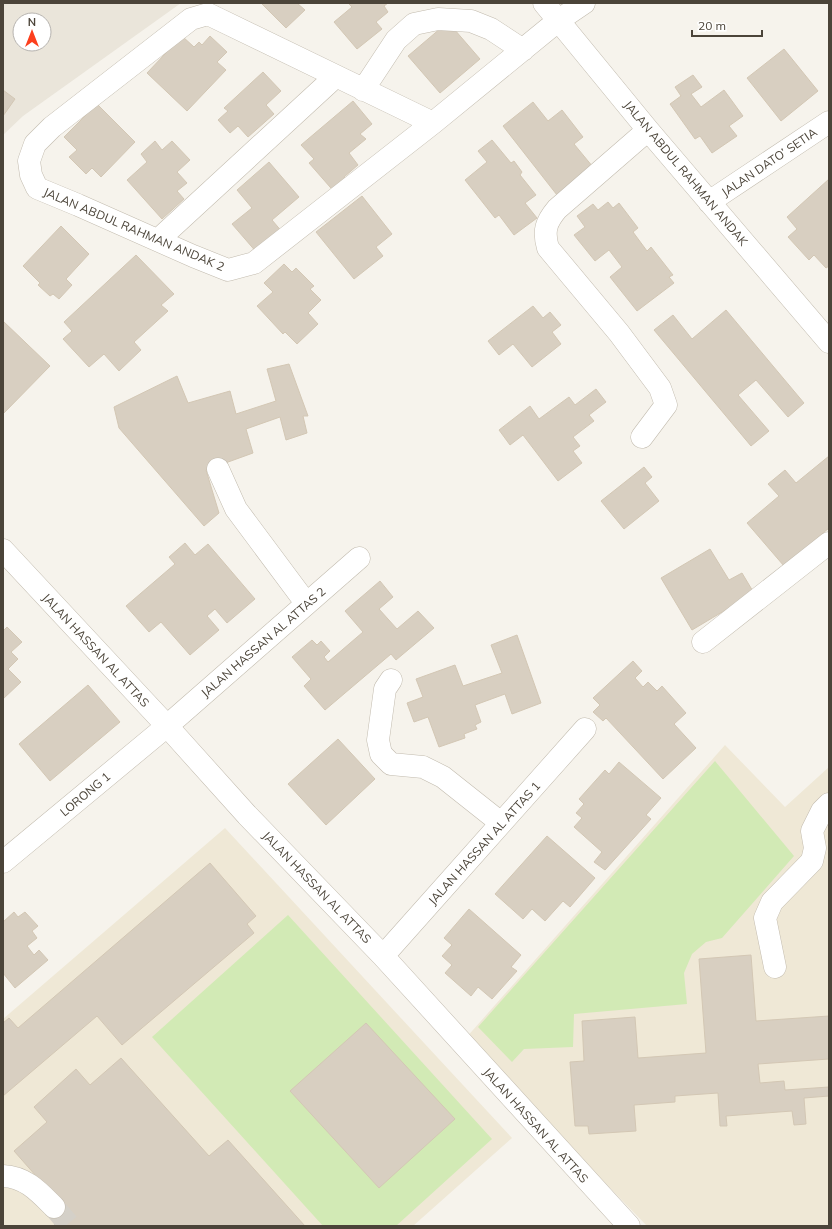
<svg xmlns="http://www.w3.org/2000/svg" width="832" height="1229" viewBox="0 0 832 1229" font-family="Mulish,sans-serif">
  <style>
    .residential { fill: #eae5da; fill-rule: evenodd }
    .education { fill: #efe8d6 }
    .green { fill: #d2eab5 }
    .building { fill: #d8cfc1; stroke: #d3c7b4 }
    .lines { fill: none; stroke-linecap: round; stroke-linejoin: round }
    .minor-tunnel { stroke: #d4d0c8; stroke-width: 22; stroke-dasharray: 22 11; stroke-linecap: butt }
    .minor-casing { stroke: #c2bbae; stroke-width: 23 }
    .minor { stroke: #fff; stroke-width: 22 }
    .labels { text-anchor: middle; dominant-baseline: central; stroke-width: 3.5; stroke-linejoin: round; paint-order: stroke }
    .street-label { font-size: 12px; fill: #4b4439; stroke: #fff }
  </style>
  <rect width="100%" height="100%" fill="#f6f3ec"/>
  <path class="residential" d="M3,3H181L23,116L3,135ZM20,20H44V44H20Z"/>
  <path class="education" d="M725,745L785,807L829,767V1226H647L465,1039Z
    M225,828L512,1138L413,1226H3V1019Z"/>
  <path class="green" d="M715,761L794,856L722,938L706,942L692,954L684,973L687,1004L574,1014L573,1047L524,1049L512,1062L478,1027Z
    M288,915L492,1139L396,1226H323L152,1037Z"/>
  <path class="building" d="M261,3H297L305,10L286,28Z
    M348,3H388L384,6L388,12L376,22L382,29L357,49L334,22L352,7Z
    M448,22L480,59L440,93L408,56Z
    M182,36L194,47L199,42L202,45L210,36L227,52L217,62L226,70L187,111L147,73Z
    M784,49L818,91L781,121L747,78Z
    M263,72L281,91L266,105L274,114L248,137L238,126L230,133L218,120L228,111L224,108Z
    M693,75L702,87L691,94L701,107L724,90L743,116L729,126L737,136L712,153L700,136L695,139L670,104L681,96L675,87Z
    M3,90L15,99L3,116Z
    M353,101L372,124L360,134L366,139L349,153L358,165L344,177L349,184L337,195L309,163L314,159L301,145Z
    M533,102L548,121L562,110L583,137L574,144L593,167L557,195L503,126Z
    M97,104L135,142L101,177L92,168L86,174L69,157L77,150L64,137Z
    M492,140L511,163L514,161L522,172L520,175L536,195L525,203L537,218L514,235L499,215L495,218L465,180L487,162L478,151Z
    M155,141L162,150L172,141L190,160L177,172L187,183L177,191L184,199L162,219L127,180L147,162L141,154Z
    M269,162L299,197L272,220L283,233L258,254L232,224L252,208L237,190Z
    M829,179V266L826,268L814,255L809,260L788,237L797,229L787,217Z
    M362,196L392,234L376,247L383,256L354,279L316,232Z
    M608,202L613,208L619,203L638,228L633,232L647,251L651,247L673,275L669,277L674,283L637,311L610,277L622,267L609,250L595,261L574,235L585,227L577,216L593,204L598,210Z
    M61,226L89,254L66,279L72,285L59,299L53,294L50,296L38,285L40,283L23,266Z
    M136,255L174,294L161,305L168,311L134,342L141,350L119,371L104,354L89,367L63,339L72,331L64,322Z
    M284,264L292,272L296,268L314,286L310,289L321,300L308,313L318,324L297,344L285,332L283,334L257,306L273,292L264,283Z
    M533,306L543,318L550,312L561,325L552,332L561,344L532,367L513,344L499,355L488,341Z
    M726,310L804,403L788,417L756,380L738,395L769,431L751,446L654,330L673,315L692,339Z
    M3,321L50,366L3,414Z
    M289,364L308,416H303L307,433L286,440L280,417L246,429L253,453L206,470L219,513L204,526L119,428L114,407L177,376L188,403L230,391L236,414L276,401L267,369Z
    M596,389L606,402L589,415L594,421L573,437L580,446L573,451L582,463L558,481L523,435L510,445L499,430L530,406L539,419L569,397L575,405Z
    M829,456V528L784,566L747,523L779,496L768,484L785,470L796,483Z
    M644,467L652,477L645,483L659,501L624,529L601,501Z
    M185,543L195,555L208,544L255,599L227,623L215,609L207,616L219,630L190,655L161,622L149,632L126,606L175,564L169,557Z
    M710,549L729,580L742,573L754,593L692,630L661,578Z
    M380,581L393,597L379,609L397,629L418,611L434,628L396,660L391,654L325,710L304,686L311,679L292,657L312,640L317,645L321,641L330,651L324,657L328,662L363,632L345,611Z
    M7,627L22,642L11,652L18,659L8,669L21,682L3,699V631Z
    M517,635L541,703L512,714L505,694L475,705L481,722L475,725L477,729L464,734L465,738L439,747L428,717L414,722L407,703L423,697L416,679L455,665L463,686L502,673L491,645Z
    M633,661L642,671L635,678L643,687L648,682L657,691L662,686L686,713L674,724L696,748L663,779L606,718L603,721L593,712L600,705L593,698Z
    M88,685L120,722L50,781L19,744Z
    M338,739L375,779L326,825L288,784Z
    M619,762L661,798L646,815L651,819L605,870L594,862L602,852L574,827L582,818L576,813L584,804L579,799L605,770L609,774Z
    M547,836L595,878L570,907L563,901L545,921L532,909L523,919L495,894Z
    M210,863L256,916L247,924L254,933L122,1045L97,1016L3,1096V1023L9,1018L18,1028Z
    M469,909L521,955L511,967L517,971L492,999L478,987L471,996L445,973L452,965L442,956L452,945L444,938Z
    M14,912L18,917L25,912L38,926L32,931L37,938L27,946L34,955L39,950L48,960L15,988L3,973V922Z
    M751,955L756,1021L829,1016V1059L758,1064L760,1083L784,1081L785,1090L829,1087V1096L804,1098L806,1124L794,1125L792,1111L726,1116L727,1126H720L718,1093L675,1096V1102L634,1105L636,1131L589,1134L588,1126H575L570,1062L584,1061L582,1021L635,1017L638,1058L706,1053L699,959Z
    M366,1023L455,1119L379,1188L290,1091Z
    M121,1058L209,1156L228,1140L305,1226H53L57,1222L48,1212L59,1202L14,1151L47,1122L34,1107L76,1069L90,1085Z"/>
  <g class="lines">
    <path class="minor-tunnel" d="M54,1207L70,1226"/>
    <defs>
      <path id="minor" d="M544,3L648,130L829,342
        M363,90L396,40L414,24L438,19L471,21L491,29L523,50
        M433,123L208,14L191,19L52,127L35,144L29,161L31,175L37,188L78,205L193,256L228,270L254,263L433,123L559,20L584,3
        M709,202L829,122
        M158,240L335,77
        M642,437L666,405L660,388L619,333L548,248C543,231 546,222 557,209L648,130
        M218,469L236,509L306,603
        M3,550L167,726L247,815L383,956L629,1226
        M703,642L829,543
        M391,680L385,689L378,740L381,754L391,764L423,767L443,777L501,823
        M3,862L167,726L359,558
        M383,956L585,729
        M775,967L765,918L772,902L812,861L815,848L812,831L822,811L829,804
        M3,1176C26,1177 39,1192 54,1207"/>
    </defs>
    <use href="#minor" class="minor-casing"/>
    <use href="#minor" class="minor"/>
  </g>
  <g class="labels">
    <g class="street-label">
      <text transform="translate(769 162) rotate(-34)">JALAN DATO’ SETIA</text>
      <text transform="translate(686 173) rotate(50)">JALAN ABDUL RAHMAN ANDAK</text>
      <text transform="translate(134 229) rotate(23)">JALAN ABDUL RAHMAN ANDAK 2</text>
      <text transform="translate(263 642) rotate(-41)">JALAN HASSAN AL ATTAS 2</text>
      <text transform="translate(96 650) rotate(47)">JALAN HASSAN AL ATTAS</text>
      <text transform="translate(85 794) rotate(-40)">LORONG 1</text>
      <text transform="translate(484 843) rotate(-48)">JALAN HASSAN AL ATTAS 1</text>
      <text transform="translate(317 887) rotate(46)">JALAN HASSAN AL ATTAS</text>
      <text transform="translate(536 1125) rotate(48)">JALAN HASSAN AL ATTAS</text>
    </g>
  </g>
  <rect width="832" height="1229" fill="none" stroke="#4b4439" stroke-width="8"/>
  <g transform="translate(32 32)"><circle r="19" fill="#ffffff" stroke="#b7b4b0"/>
  <path d="M0-3L7 15L0 10L-7 15Z" fill="#fc3f1d"/>
  <text y="-6" font-size="11" font-weight="bold" text-anchor="middle" fill="#4b4439">N</text>
  </g>
  <path d="M692 30v6h70v-6" fill="none" stroke="#4b4439" stroke-width="2"/>
  <text x="698" y="30" font-size="12" fill="#4b4439" stroke="#ffffff" stroke-width="3" paint-order="stroke">20 m</text>
</svg>
